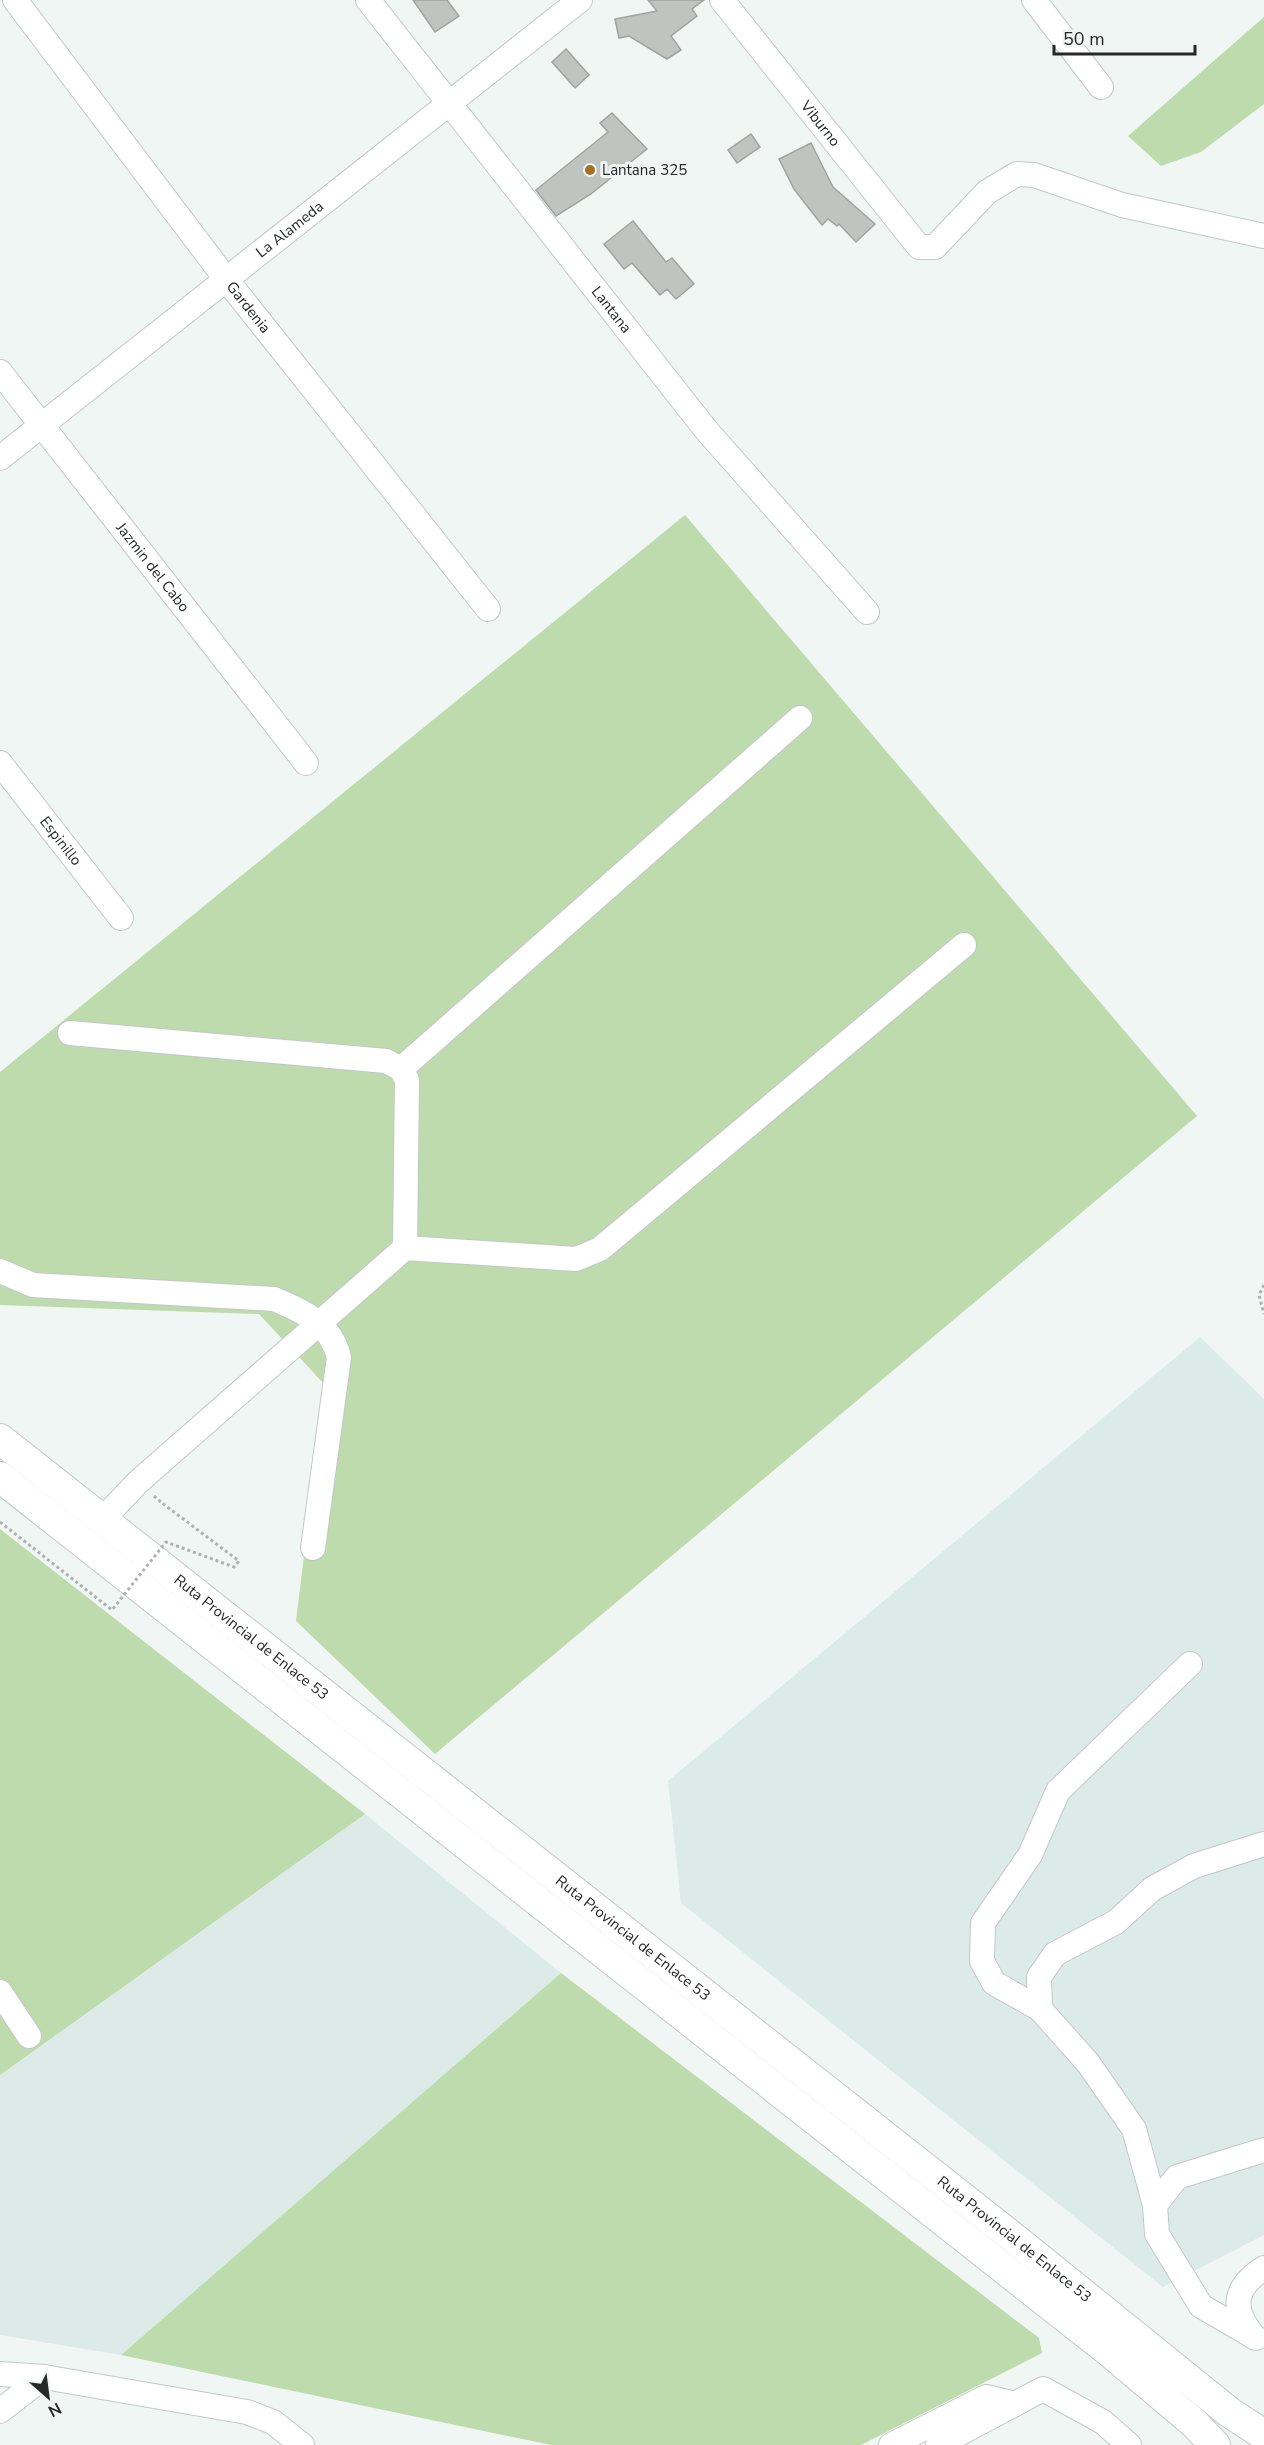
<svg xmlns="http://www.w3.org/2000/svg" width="1264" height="2445" viewBox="0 0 1264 2445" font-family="'Nunito Sans',sans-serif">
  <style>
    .built { fill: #dcebe7 }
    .green { fill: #bddbac }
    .building { fill: #bfc4c1; stroke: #9fa4a1; stroke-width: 1.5 }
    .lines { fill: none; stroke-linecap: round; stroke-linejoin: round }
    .minor-casing { stroke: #c2c9c7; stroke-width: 26 }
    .major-casing { stroke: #c2c9c7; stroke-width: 32 }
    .path { stroke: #adb2b1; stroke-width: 3; stroke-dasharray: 3 3; stroke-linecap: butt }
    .minor { stroke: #fff; stroke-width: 24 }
    .major { stroke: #fff; stroke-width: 30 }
    .path-bridge { stroke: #adb2b1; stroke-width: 3; stroke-dasharray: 3 3; stroke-linecap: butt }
    .poi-dot { fill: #a46f28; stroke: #eff6f4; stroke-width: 2 }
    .labels { text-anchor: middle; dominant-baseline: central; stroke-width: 6; stroke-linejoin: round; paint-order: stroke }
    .street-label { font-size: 15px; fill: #262828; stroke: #eff6f4 }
    .poi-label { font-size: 15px; fill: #262828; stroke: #eff6f4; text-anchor: start }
  </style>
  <rect width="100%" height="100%" fill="#eff6f4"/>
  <path class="built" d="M1200,1337L1264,1399V2235L1163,2287L681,1903L668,1781Z
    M365,1814L561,1973L121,2355L0,2335V2067Z"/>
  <path class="green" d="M1264,17V104L1201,152L1161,166L1128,136Z
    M685,515L1197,1116L435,1754L296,1621L325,1385L259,1314L0,1305V1072Z
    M0,1529L365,1814L0,2075Z
    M561,1973L1039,2338L1042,2353L861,2445H551L121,2355Z"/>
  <path class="building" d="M413,0H447L459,16L435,32Z
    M648,0H704L692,9L697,16L671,36L681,50L667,59L629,36L619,38L615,19L657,11Z
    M566,49L589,75L575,88L552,62Z
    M612,113L647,149L591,194L556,216L536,190L608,132L600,123Z
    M751,134L760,147L737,163L728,150Z
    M811,143L833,187L875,224L856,242L839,224L837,226L828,219L822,225L794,189L779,159Z
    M633,221L666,262L672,258L694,284L676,299L667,289L660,295L632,263L624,269L604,244Z"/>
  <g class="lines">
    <defs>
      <g id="minor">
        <path id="s1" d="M15,0L226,279L488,609"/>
        <path id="s2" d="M368,0L707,431L867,612"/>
        <path id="s3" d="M722,0L919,247H935L987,192L1017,174L1034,175L1122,205L1264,236"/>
        <path d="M1034,0L1101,87"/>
        <path id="s4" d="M0,372L306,763"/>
        <path id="s5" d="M0,458L580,0"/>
        <path id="s6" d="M0,763L121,918"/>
        <path d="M70,1033L386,1061L401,1069L407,1080L405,1248"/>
        <path d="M401,1069L800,718"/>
        <path d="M0,1271L33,1285L274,1299C305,1312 330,1323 339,1357L313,1548"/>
        <path d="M103,1519L138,1482L405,1248L576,1259L600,1249L964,945"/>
        <path d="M0,1992L29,2036"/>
        <path d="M1040,2009L994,1983L982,1961L983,1923L1030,1855L1058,1791L1190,1664"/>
        <path d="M1155,2205L1177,2177L1264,2150"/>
        <path d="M1254,2337C1231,2309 1233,2288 1264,2268"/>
        <path d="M1256,2338L1201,2306L1157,2234L1155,2205L1134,2129L1088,2063L1040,2009L1039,1977L1055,1954L1116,1922L1152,1889L1194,1866L1264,1844"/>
        <path d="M0,2374L44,2377L247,2412L273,2422L302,2445"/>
        <path d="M0,2411L44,2377"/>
        <path d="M891,2445L986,2397L1015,2404"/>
        <path d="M938,2445L1043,2389L1103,2422L1129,2445"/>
      </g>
      <g id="major">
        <path id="s7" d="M0,1439L1020,2243L1229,2412L1264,2435"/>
        <path d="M0,1477L1111,2353L1194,2423L1215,2445"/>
      </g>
    </defs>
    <use href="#minor" class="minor-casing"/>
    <use href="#major" class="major-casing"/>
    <path class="path" d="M1264,1285L1259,1295L1264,1314
      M154,1496L162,1503"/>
    <use href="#minor" class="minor"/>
    <use href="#major" class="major"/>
    <path class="path-bridge" d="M0,1522L112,1610L166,1542L234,1567L239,1561L162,1503"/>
  </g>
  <circle class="poi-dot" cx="590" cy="170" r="6"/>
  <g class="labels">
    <g class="street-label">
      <text stroke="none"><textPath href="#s3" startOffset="158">Viburno</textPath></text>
      <text stroke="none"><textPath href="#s5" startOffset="369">La Alameda</textPath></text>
      <text stroke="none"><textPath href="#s1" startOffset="386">Gardenia</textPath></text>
      <text stroke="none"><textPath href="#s2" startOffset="394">Lantana</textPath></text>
      <text stroke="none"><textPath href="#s4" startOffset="248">Jazmin del Cabo</textPath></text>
      <text stroke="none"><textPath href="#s6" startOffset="99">Espinillo</textPath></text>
      <text stroke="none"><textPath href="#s7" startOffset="320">Ruta Provincial de Enlace 53</textPath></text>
      <text stroke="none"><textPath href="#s7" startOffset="806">Ruta Provincial de Enlace 53</textPath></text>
      <text stroke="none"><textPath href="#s7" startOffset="1292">Ruta Provincial de Enlace 53</textPath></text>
    </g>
    <g class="poi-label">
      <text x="602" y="170">Lantana 325</text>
    </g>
  </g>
  <g transform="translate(48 2397) rotate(152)" stroke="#eff6f4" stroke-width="4.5" paint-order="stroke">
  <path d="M0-4.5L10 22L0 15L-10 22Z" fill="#262828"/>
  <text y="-9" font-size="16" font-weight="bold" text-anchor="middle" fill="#262828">N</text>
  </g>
  <path d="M1054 45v9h141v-9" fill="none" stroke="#262828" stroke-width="3"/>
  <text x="1063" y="45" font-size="18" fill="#262828" stroke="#eff6f4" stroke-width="4.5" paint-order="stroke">50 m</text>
</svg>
